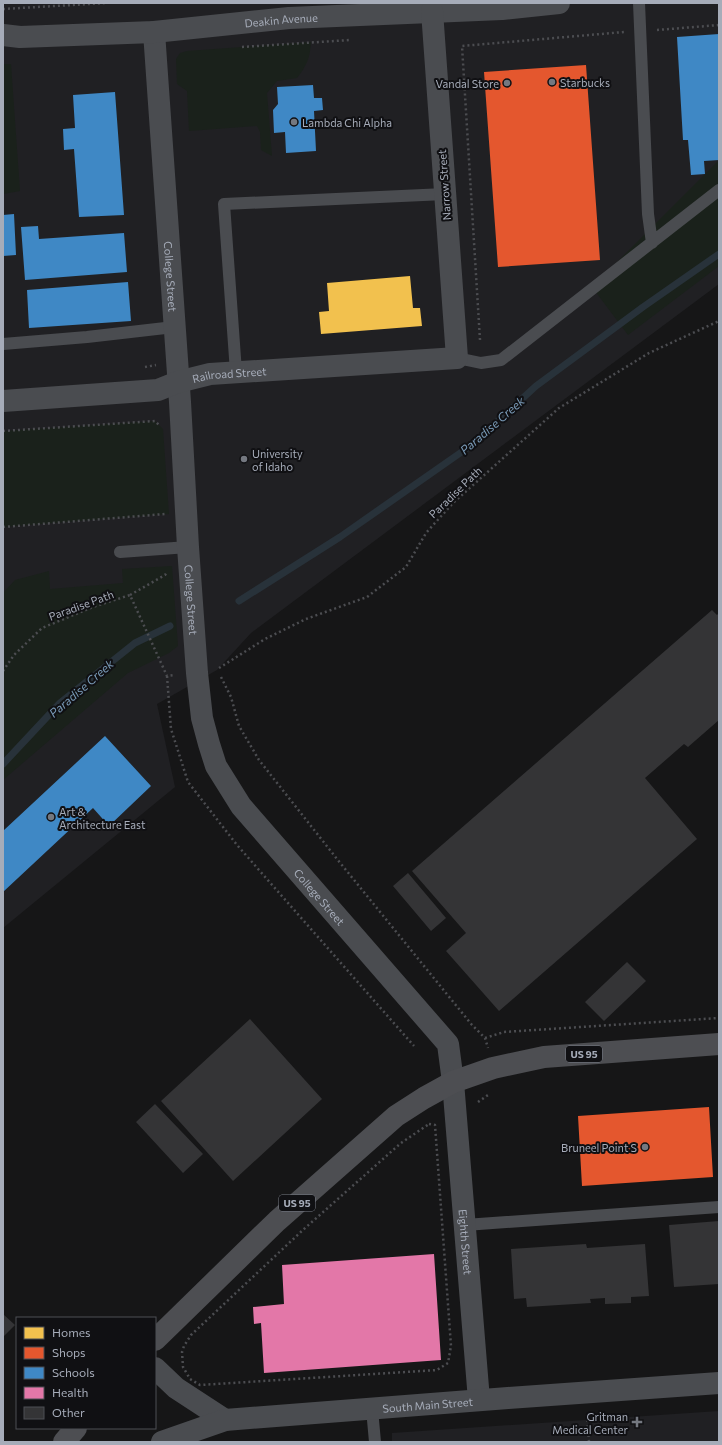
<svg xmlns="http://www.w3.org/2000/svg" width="722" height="1445" viewBox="0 0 722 1445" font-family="Commissioner,sans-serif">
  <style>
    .built { fill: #202023 }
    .green { fill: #1a211b }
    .homes { fill: #f2c14e }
    .shops { fill: #e4572e }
    .schools { fill: #3f88c5 }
    .health { fill: #e377a8 }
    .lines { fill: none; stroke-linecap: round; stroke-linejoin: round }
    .stream { stroke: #28323a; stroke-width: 7 }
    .building { fill: #343436 }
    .path { stroke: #4c4d51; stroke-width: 2.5; stroke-dasharray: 2 3; stroke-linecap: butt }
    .lane { stroke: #4a4c50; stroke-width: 12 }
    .street { stroke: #4a4c50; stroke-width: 22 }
    .highway { stroke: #4d4e52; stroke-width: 22 }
    .poi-dot { fill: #747880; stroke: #101013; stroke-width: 1.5 }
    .labels { text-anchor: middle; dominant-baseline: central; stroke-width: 4; stroke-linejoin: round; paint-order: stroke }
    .shield { fill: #101013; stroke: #797d87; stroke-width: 1 }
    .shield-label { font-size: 10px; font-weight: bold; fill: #a6acb9 }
    .street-label { font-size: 11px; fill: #a6acb9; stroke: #101013 }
    .poi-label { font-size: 11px; fill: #a6acb9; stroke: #101013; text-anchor: start }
    .water-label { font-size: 12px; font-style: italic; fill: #7a9bb8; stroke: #101013 }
  </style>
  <rect width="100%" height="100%" fill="#161617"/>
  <path class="built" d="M3,3H719V284L251,633L217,670L157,704L175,787L3,928Z
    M719,1411V1442H392V1433Z"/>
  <path class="green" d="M311,42C310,58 307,65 297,78L277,81L267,93L272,156L261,150L260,132L257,126L189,131L187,91L177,84L176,59L180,53L187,51Z
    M3,64H11L20,191L3,194Z
    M719,160V266L628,335L592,287Z
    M155,421L163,429L169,514L3,527V431Z
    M172,566L178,646L169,653L128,673L3,780V593L15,580L49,571L50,589L123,583L122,569Z"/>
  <path class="homes" d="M410,276L413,308H420L422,326L321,334L319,312L329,311L327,283Z"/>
  <path class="shops" d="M586,65L600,260L498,267L484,72Z
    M709,1107L713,1177L582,1186L578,1116Z"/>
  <path class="schools" d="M719,34V160L704,161L705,174L691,175L688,140H683L677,37Z
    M313,85L314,98H322L323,110L314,111L316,151L286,153L285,132L274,133L273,110L278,104L277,87Z
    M115,92L124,215L79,217L74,149L64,150L63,129L75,128L73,95Z
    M14,214L16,255L3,256V215Z
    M38,226L39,239L124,233L127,272L25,280L21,227Z
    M128,282L131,321L29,328L27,290Z
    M105,736L151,786L109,826L93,808L3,892V831Z"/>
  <path class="health" d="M434,1254L441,1360L264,1373L261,1323L254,1324L253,1307L284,1304L282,1265Z"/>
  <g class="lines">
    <path class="stream" d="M239,601L340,537L473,444L536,386L643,307L719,254
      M3,764L60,703L135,643L170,626"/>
  </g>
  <path class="building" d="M712,610L717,615L719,613V720L688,747L684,744L645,778L697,839L499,1011L446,951L466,933L412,871Z
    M408,873L446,918L431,931L393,886Z
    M627,962L646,981L604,1021L585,1002Z
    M250,1019L322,1099L233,1181L161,1101Z
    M155,1104L203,1154L183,1173L136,1122Z
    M719,1221V1284L674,1287L669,1225Z
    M586,1244L587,1248L645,1244L649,1296L631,1297V1303L605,1304V1298L590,1299L591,1303L527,1307L526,1298L514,1299L511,1249Z
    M3,1314L15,1325L3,1337Z"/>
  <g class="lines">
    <path class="path" d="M3,9L107,3
      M657,30L719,25
      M242,47L350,40
      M480,340L462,46L624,32
      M145,367L156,365
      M3,431L155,421L159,425
      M3,527L165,514
      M130,595L165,575L167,572
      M219,668L265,639L306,619L367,597L406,567L426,533L453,503L559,408L649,353L719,321
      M3,671L14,655L42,628L93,607L130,595L167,676L175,675
      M167,676L171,729L188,782L237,845L414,1046
      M221,677L231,697L239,726L259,760L337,859L472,1025L485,1038L488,1048
      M485,1038L504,1032L719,1018
      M478,1102L488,1095
      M429,1124L435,1125L451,1346L448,1363L437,1370L200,1385L190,1379L183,1367L182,1352L184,1346L191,1335L304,1229L401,1143Z
      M587,1415L589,1442"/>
    <path class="lane" d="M639,3L648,214L652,243
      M3,344L87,337L174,327
      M457,358L481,363L501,360L719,190
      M236,372L224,204L445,194
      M120,552L188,547
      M465,1225L719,1207
      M372,1409L375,1442"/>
    <g class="street">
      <path id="s1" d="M154,32L180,402L188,547L197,673L202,718L209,744L216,766L241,806L448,1044L453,1082L479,1400"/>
      <path id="s2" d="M3,35L20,37L154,32L289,18L502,9L559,3"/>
      <path id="s3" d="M3,401L158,390L178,382L210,374L457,358L432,11"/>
      <path d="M155,1368L176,1388L225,1420"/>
      <path id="s4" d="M162,1442L225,1420L508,1398L719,1383"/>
    </g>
    <path class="highway" d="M155,1340L277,1221L396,1116L424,1098L453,1082L493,1068L544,1057L719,1044
      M64,1442L76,1428"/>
  </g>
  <g class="poi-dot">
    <circle cx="552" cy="82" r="4"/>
    <circle cx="507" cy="83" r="4"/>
    <circle cx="294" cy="122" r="4"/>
    <circle cx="244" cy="459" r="4"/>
    <circle cx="51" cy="817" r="4"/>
    <circle cx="645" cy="1147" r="4"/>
    <path d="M635 1416h4v4h4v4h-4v4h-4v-4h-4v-4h4z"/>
  </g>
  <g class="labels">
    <g class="shield">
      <rect x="566" y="1046" width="36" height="16" rx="3"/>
      <rect x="279" y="1195" width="36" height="16" rx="3"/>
    </g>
    <g class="shield-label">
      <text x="584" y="1054">US 95</text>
      <text x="297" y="1203">US 95</text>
    </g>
    <g class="street-label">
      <text stroke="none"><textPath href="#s2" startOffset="279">Deakin Avenue</textPath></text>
      <text transform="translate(444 185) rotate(-94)">Narrow Street</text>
      <text stroke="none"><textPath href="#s1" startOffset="245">College Street</textPath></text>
      <text stroke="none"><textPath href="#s3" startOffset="229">Railroad Street</textPath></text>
      <text transform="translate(455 492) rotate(-44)">Paradise Path</text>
      <text stroke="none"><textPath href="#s1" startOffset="569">College Street</textPath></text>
      <text transform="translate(81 605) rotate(-20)">Paradise Path</text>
      <text stroke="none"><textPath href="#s1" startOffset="905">College Street</textPath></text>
      <text stroke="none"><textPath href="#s1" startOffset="1299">Eighth Street</textPath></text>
      <text stroke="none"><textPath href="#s4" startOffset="270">South Main Street</textPath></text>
    </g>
    <g class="poi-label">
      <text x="560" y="82">Starbucks</text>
      <text x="499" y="83" text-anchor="end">Vandal Store</text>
      <text x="302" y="122">Lambda Chi Alpha</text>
      <text x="252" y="453">University<tspan x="252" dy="13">of Idaho</tspan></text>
      <text x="59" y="811">Art &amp;<tspan x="59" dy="13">Architecture East</tspan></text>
      <text x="637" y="1147" text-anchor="end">Bruneel Point S</text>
      <text x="628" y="1416" text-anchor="end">Gritman<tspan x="628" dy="13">Medical Center</tspan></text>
    </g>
    <g class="water-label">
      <text transform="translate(492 425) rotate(-41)">Paradise Creek</text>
      <text transform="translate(81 688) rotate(-41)">Paradise Creek</text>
    </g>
  </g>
  <rect width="722" height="1445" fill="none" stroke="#a6acb9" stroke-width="8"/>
  <rect x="16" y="1317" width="140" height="112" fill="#101013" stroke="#4c4e55"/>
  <rect x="24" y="1327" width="20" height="12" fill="#f2c14e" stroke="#4c4e55"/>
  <text x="52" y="1337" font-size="12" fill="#a6acb9">Homes</text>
  <rect x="24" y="1347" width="20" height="12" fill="#e4572e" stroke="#4c4e55"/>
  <text x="52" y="1357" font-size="12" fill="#a6acb9">Shops</text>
  <rect x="24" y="1367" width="20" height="12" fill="#3f88c5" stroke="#4c4e55"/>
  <text x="52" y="1377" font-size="12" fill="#a6acb9">Schools</text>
  <rect x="24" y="1387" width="20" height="12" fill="#e377a8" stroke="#4c4e55"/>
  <text x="52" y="1397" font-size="12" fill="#a6acb9">Health</text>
  <rect x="24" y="1407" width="20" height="12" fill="#343436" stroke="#4c4e55"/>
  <text x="52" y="1417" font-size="12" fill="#a6acb9">Other</text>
</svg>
